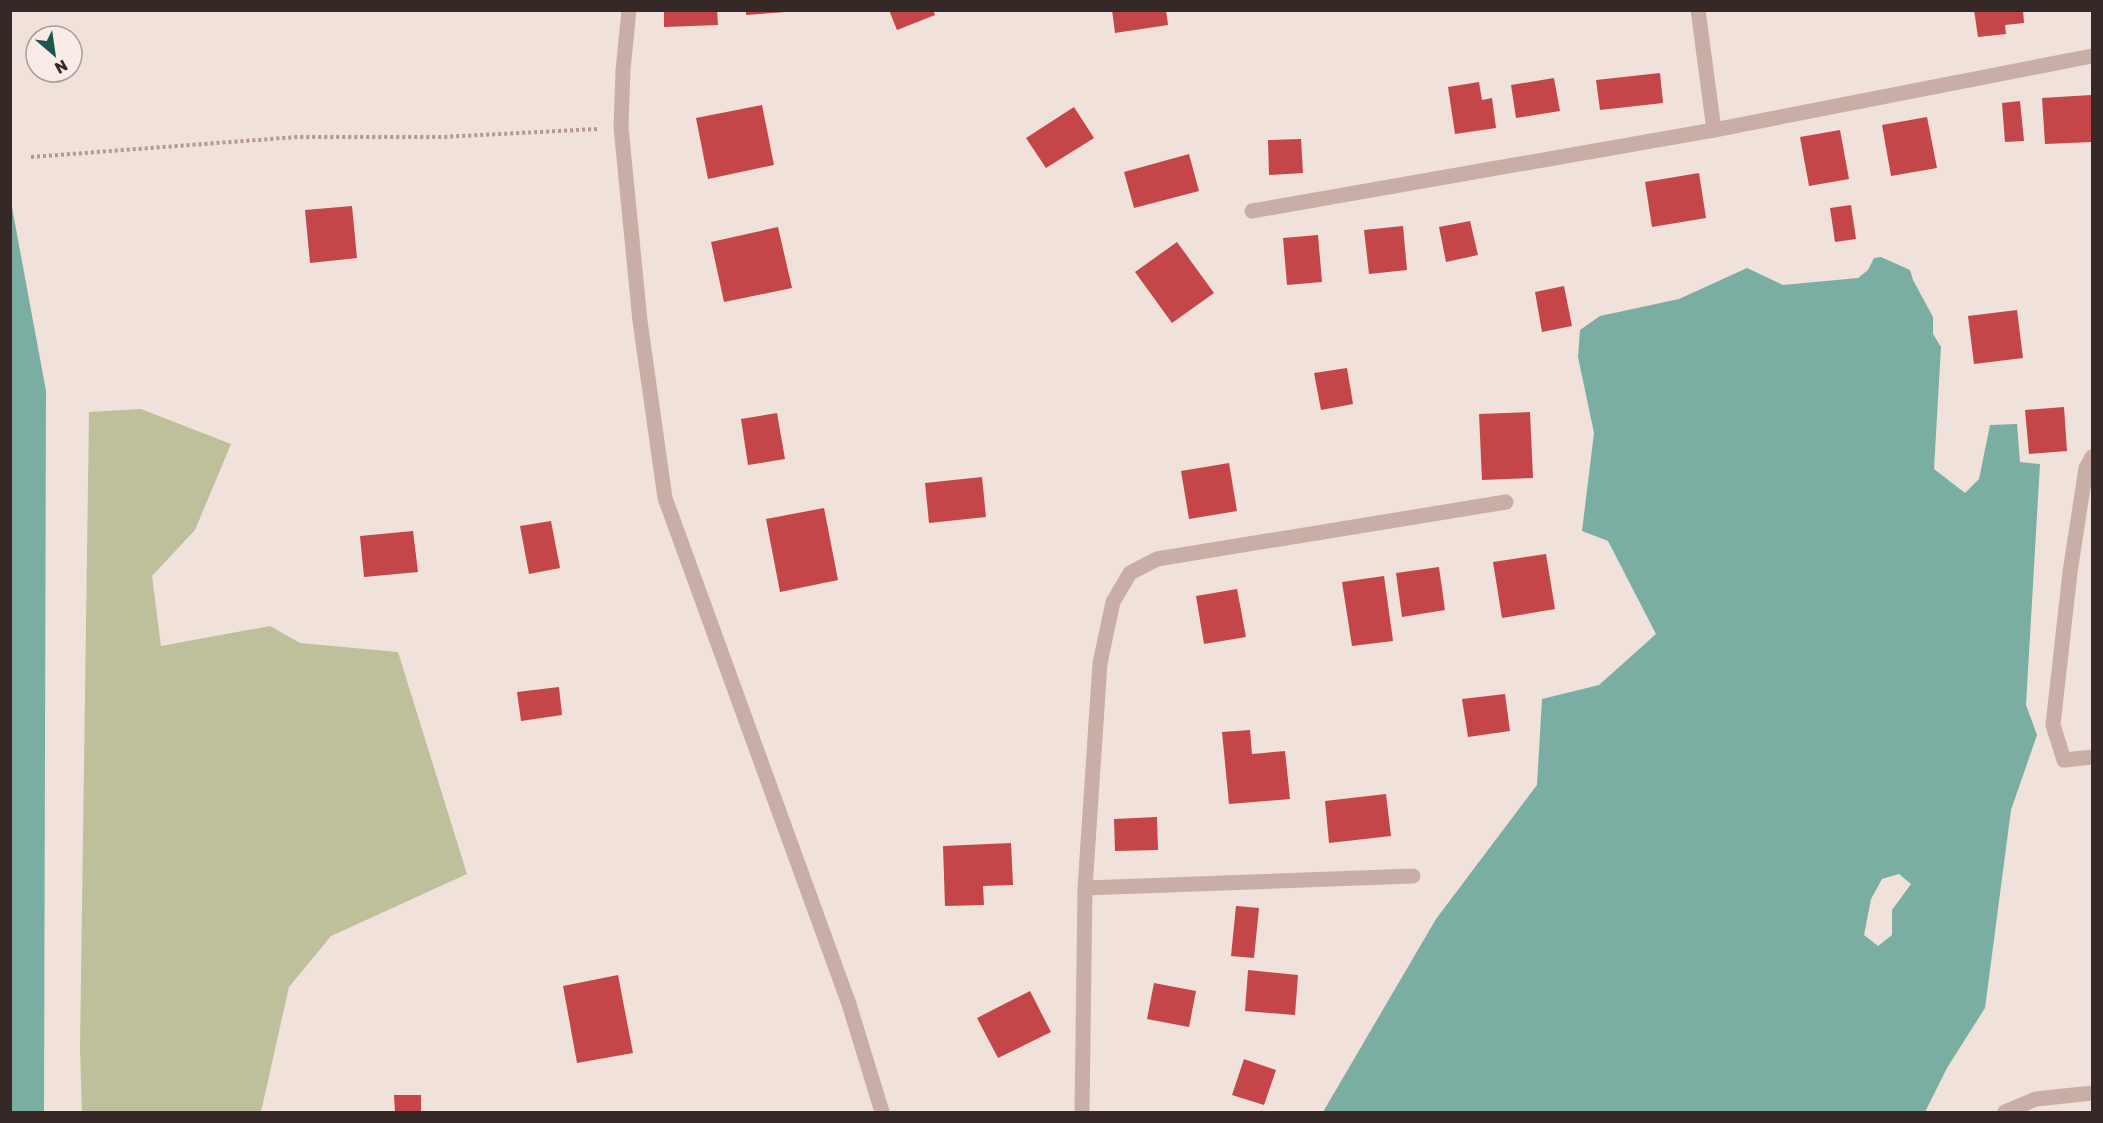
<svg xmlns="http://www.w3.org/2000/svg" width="2103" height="1123" viewBox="0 0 2103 1123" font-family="Rubik,sans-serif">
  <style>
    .green { fill: #bdc09b }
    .water { fill: #7aaea3; fill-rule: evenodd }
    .building { fill: #c44648 }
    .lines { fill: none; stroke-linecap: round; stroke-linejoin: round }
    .path { stroke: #b59791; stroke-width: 4; stroke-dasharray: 3 3; stroke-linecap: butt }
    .street { stroke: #c9aea7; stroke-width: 15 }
  </style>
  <rect width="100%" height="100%" fill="#f1e1db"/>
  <path class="green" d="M141,409L231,444L195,530L152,576L161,646L270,626L300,643L398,652L467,874L331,936L289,987L261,1112H82L80,1049L89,412Z"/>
  <path class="water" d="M11,202L46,391L44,1112H10Z
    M1881,257L1910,270L1913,280L1933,317V334L1941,347L1934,469L1965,493L1979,479L1990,425L2017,424L2020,462L2040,464L2026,705L2037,735L2011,810L1985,1008L1947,1068L1925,1112H1323L1436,919L1537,785L1542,699L1599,685L1656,634L1608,541L1582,531L1594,433L1578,357L1580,330L1600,316L1679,299L1747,268L1783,285L1858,278L1868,270L1874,258ZM1899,874L1911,884L1892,910V935L1878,946L1864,935L1871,899L1882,879Z"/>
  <path class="building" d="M664,10H717L718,25L664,27Z
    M746,10H786V12L746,15Z
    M889,10H933L935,15L897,30Z
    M1112,10H1166L1168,25L1115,33Z
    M1974,10H2023L2024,23L2005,25L2006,34L1978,37Z
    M1660,73L1663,103L1600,110L1596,80Z
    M1554,78L1560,111L1516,118L1511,85Z
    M1479,82L1482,100L1492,98L1496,128L1455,134L1448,87Z
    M2091,95L2092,142L2045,144L2042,98Z
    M2020,101L2024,141L2005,142L2002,103Z
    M762,105L774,165L708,179L696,118Z
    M1074,107L1094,138L1046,168L1026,138Z
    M1927,117L1937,168L1891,176L1882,125Z
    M1840,130L1849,179L1809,186L1800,137Z
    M1301,139L1303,173L1269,175L1268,140Z
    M1189,154L1199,191L1134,208L1124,172Z
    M1699,173L1706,218L1652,227L1645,182Z
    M1851,205L1856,239L1835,242L1830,208Z
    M352,206L357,258L310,263L305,210Z
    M1470,221L1478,255L1446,262L1439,227Z
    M1403,226L1407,270L1369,274L1364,230Z
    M778,227L792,288L724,302L711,242Z
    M1318,235L1322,282L1287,285L1283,238Z
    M1177,242L1214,293L1172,323L1135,272Z
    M1564,286L1572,326L1542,332L1535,292Z
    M2017,310L2023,358L1974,364L1968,316Z
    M1347,368L1353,404L1321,410L1314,373Z
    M2064,407L2067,451L2029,454L2025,410Z
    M1530,412L1533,478L1482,480L1479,414Z
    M777,413L785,459L748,465L741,419Z
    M1229,463L1237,511L1189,519L1181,471Z
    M982,477L986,517L929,523L925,483Z
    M824,508L838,580L780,592L766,519Z
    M551,521L560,568L529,574L520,526Z
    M413,531L418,572L364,577L360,536Z
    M1546,554L1555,609L1502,618L1493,562Z
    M1439,567L1445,610L1402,617L1396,573Z
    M1384,576L1393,641L1352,646L1342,582Z
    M1237,589L1246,637L1204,644L1196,596Z
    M559,687L562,715L521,721L517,692Z
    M1505,694L1510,731L1468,737L1462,699Z
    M1250,730L1252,754L1285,751L1290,799L1229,804L1222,732Z
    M1386,794L1391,836L1329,843L1325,801Z
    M1157,817L1158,850L1115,851L1114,819Z
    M1011,843L1013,885L983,886L984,905L945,906L943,846Z
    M1236,906L1259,908L1254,958L1231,956Z
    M1248,970L1298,975L1295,1015L1245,1011Z
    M618,975L633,1053L577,1063L563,986Z
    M1154,983L1196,991L1189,1027L1147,1019Z
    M1030,991L1051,1032L998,1058L977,1018Z
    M1244,1059L1276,1070L1264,1105L1232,1095Z
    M394,1095H421V1112H395Z"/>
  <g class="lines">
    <path class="path" d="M31,157L297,137H442L597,129"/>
    <path class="street" d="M629,10L623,70L621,127L640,321L665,498L849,1004L882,1112
      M1698,10L1714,130
      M1252,211L1714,130L2092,56
      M2092,457L2086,468L2070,572L2053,725L2064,760L2092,757
      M1085,888L1413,876
      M1082,1112L1085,888L1100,663L1113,602L1130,573L1157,559L1506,502
      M2005,1112L2036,1099L2092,1093"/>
  </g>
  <rect width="2103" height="1123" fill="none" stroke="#362827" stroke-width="24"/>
  <g transform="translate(54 54) rotate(151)"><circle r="28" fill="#f9ece7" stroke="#ab9e9a" stroke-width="1.5"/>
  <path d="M0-4.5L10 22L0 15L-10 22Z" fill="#1e564b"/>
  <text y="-9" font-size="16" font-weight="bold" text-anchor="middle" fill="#362827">N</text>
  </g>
</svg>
